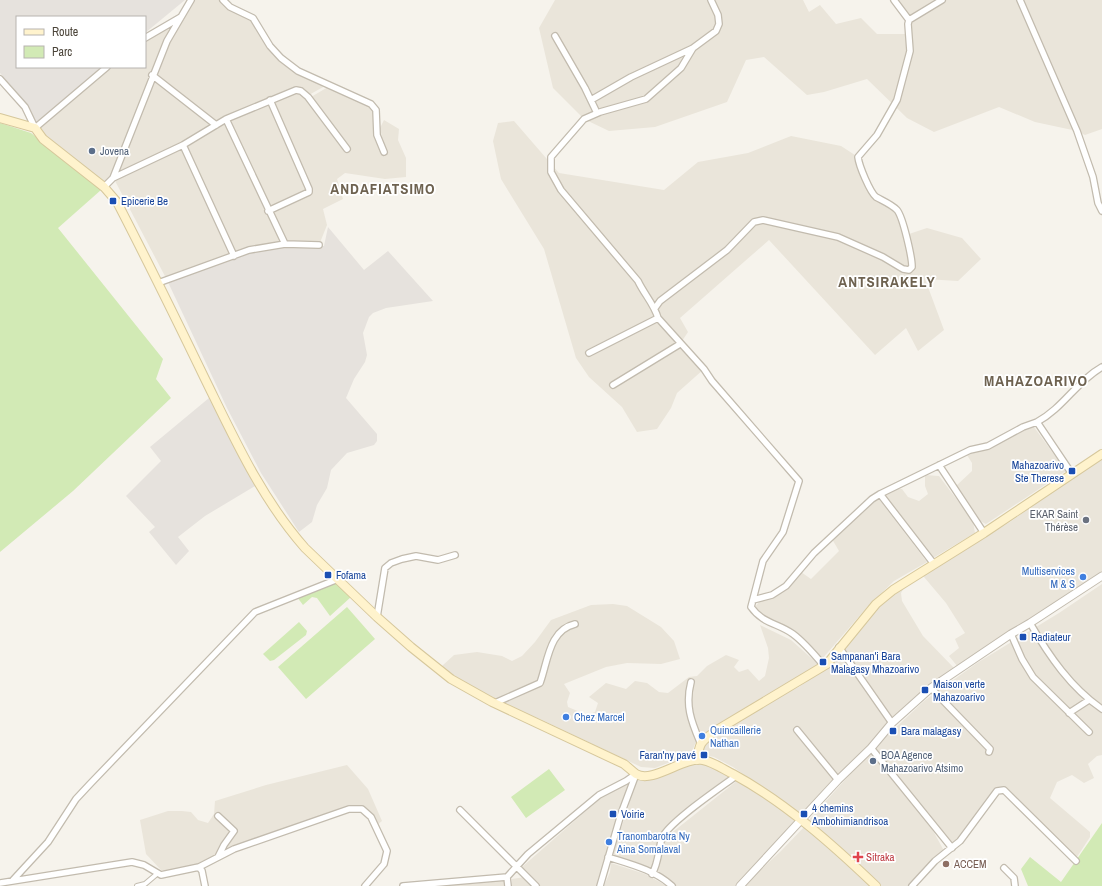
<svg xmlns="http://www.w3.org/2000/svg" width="1102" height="886" viewBox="0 0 1102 886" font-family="'Archivo Narrow',sans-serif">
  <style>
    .residential { fill: #eae5da }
    .industrial { fill: #e6e2dd }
    .green { fill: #d2eab5 }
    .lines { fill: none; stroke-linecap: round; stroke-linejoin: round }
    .pedestrian-casing { stroke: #c2bbae; stroke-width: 6 }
    .minor-casing { stroke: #c2bbae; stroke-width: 8 }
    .tertiary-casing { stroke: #c2bbae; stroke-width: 9 }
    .secondary-casing { stroke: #d6c79b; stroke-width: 10 }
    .pedestrian { stroke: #fff; stroke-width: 4 }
    .minor { stroke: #fff; stroke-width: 5.5 }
    .tertiary { stroke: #fff; stroke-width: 7 }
    .secondary { stroke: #fff3cd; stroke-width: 8 }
    .service-dot { fill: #5c6f8a; stroke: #fff; stroke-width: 1.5 }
    .transit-dot { fill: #1a4fb4; stroke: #fff; stroke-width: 1.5 }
    .worship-dot { fill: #6b7280; stroke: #fff; stroke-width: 1.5 }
    .shop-dot { fill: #3f7fe0; stroke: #fff; stroke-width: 1.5 }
    .health-dot { fill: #e0444e; stroke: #fff; stroke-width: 1.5 }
    .education-dot { fill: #8d6e63; stroke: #fff; stroke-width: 1.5 }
    .labels { text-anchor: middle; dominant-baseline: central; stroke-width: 3.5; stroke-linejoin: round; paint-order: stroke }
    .service-label { font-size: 11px; fill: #4e5e75; stroke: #fff; text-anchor: start }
    .transit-label { font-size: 11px; fill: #164399; stroke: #fff; text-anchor: start }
    .worship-label { font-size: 11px; fill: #5b616d; stroke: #fff; text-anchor: end }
    .shop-label { font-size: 11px; fill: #366cbe; stroke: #fff; text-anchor: start }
    .health-label { font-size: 11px; fill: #be3a42; stroke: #fff; text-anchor: start }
    .education-label { font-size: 11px; fill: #785e54; stroke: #fff; text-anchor: start }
    .district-label { font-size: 15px; font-weight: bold; letter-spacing: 1px; fill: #6e6250; stroke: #fff }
  </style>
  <rect width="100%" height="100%" fill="#f6f3ec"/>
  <path class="residential" d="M191,0H223L253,18L281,58L325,86L307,96L340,143L348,152L349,149L311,97L328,87L371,106L374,111V138L381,154L386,155L380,128L384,120L399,129L398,140L406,158V177L385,179L345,173L337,179L343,199L323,209L327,225L319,245L167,280L113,177L104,187L35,128L107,67H145V38L181,17Z
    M555,0H803L809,12L820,5L836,24L861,18L877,34H909V19L893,0H1102V129L1085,135L1077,131L1035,122L999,107L934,132L907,118L867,79L824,92L807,95L764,57L746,60L727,102L655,127L609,131L584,119L553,88L539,28Z
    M514,121L559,173L664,190L698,162L748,153L791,136L841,146L858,157L874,196L898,211L906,235L927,228L962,238L981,259L958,281L925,279L944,330L918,351L906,328L875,355L769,240L680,318L688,332L680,344L704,369L677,393L671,408L657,429L637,432L622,407L589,377L576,358L544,249L501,179L493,141L498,123Z
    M1034,427L1066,471L986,524L980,521L962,496L956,486L972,471V463L967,455L987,449L1012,435Z
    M1102,455V573L958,667L949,656L959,648L955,639L965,633L946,603L924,577V573L1010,522Z
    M925,475L939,476L973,521L975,533L933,558L883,496L895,488L902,489L908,497L919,501L928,494L925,486Z
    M878,498L927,562L894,581L869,605L822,659L808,647L759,614L755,607L759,602L773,598L788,587L801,572L811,579L839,551L832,539L859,512Z
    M907,583L901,593L902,601L923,636L955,669L893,720L842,647L870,614L891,594Z
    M1102,584V755L1097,756L1088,764L1094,778L1084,783L1072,775L1057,782L1050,798L1090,832V837L1075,860L1006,789L1000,787L995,789L983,807L953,846L908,789L873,749L924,701L977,663L1059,613Z
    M613,604L627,606L661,627L674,641L680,659L661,664L627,663L606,667L564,684L570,693L567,702L568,707L587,715L595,712L598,703L589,697L606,683L626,689L635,681L647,683L659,692L668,693L689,677L697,676L707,666L726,655L739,660L734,667L739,672L748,669L759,681L765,676L769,658L768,648L760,625L791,640L818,664L801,678L706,734L695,744L691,754L655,768L641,767L540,719L510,707L450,675L442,666L454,655L477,652L502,656L512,661L522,656L535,642L551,620L591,605Z
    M837,648L889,724L803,816L733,767L714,757L697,753L707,744L711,736L776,698L799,687L814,676Z
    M871,751L931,827L943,849L945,854L909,886H880L808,821Z
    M700,762L731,775L668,827L651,872L636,863L611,857L628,808L632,790L638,777Z
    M347,765L368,789L382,821L377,825L358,807L281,831L215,855L198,866L168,872L161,870L146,854L140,820L168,811H182L191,812L198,820L208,823L214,814L215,801L266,785Z
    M738,780L797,820L738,886H675L656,873L664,839Z
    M630,782L598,886H538L522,867L603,796Z
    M806,825L873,886H743L781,851Z
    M611,863L645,874L667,886H604L610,872Z
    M525,877L533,886H512V879Z
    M504,880L505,886H441L450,884H471Z"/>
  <path class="industrial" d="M0,0H185L145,33V17H17V67H106L38,125L20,96L0,73Z
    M328,227L364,270L388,251L433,301L386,308L373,313L369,317L363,333L367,355L365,362L354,379L346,398L377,434V441L374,445L347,453L331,470L327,488L317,505L312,522L299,532L261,473L227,408L167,280L249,250L285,244L324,246Z
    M209,398L255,486L205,516L178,537L189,551L176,565L149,532L155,527L126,496L161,461L150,447Z"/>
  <path class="green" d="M0,123L31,133L101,190L58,228L163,359L156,379L171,398L73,491L0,552Z
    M336,582L351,597L330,616L317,598L312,597L303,605L297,597Z
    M347,607L375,639L306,699L278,667Z
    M299,622L307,631L306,635L274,660L270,661L263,654Z
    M549,769L565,790L526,818L511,797Z
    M1102,823V886H1028L1021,869L1030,857L1061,882Z"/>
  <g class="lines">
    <defs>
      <path id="pedestrian" d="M137,886L145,884L158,873"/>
      <path id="minor" d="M223,0L230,7L253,18L270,46L281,58L298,71L371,104L376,110L377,135L384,152
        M711,0L718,15L719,24L716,31L693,48L681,68L646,99L600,112L584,119L551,157V172L561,190L638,281C644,294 654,304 658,318L704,369L712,381L799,481L783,532L763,561L751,607C763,624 778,623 793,634C805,643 814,654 824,666
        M894,0L909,20
        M1020,0L1077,131L1093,177L1098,203L1102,211
        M555,36L585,88L597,113
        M145,38L181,17
        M152,75L216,125
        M0,79L25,107L35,128L107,67
        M591,100L631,77L693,48
        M226,119L285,244
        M183,145L234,256
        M113,178L183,145L226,119L296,90L301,91L308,97L347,149
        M104,187L113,178L167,41L191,0
        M268,211L309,192V189L270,100
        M158,283L249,250L285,244L319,245
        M655,308L660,301L727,250L754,222L763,220L838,237L883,257L903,269L909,270L912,267C912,257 903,217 897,210C891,204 883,201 876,197C870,192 859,166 858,157L877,135L897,100L910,51L908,24L909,20L942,0
        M589,353L658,318
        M613,385L680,344
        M1037,422C1063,408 1077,381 1102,367
        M939,465L984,533
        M880,494L934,564
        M753,600L772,595L786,586L814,553L872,499L880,494L970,450L988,446L1023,427L1037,422L1072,474
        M377,617L385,568L391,563L402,559L416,556L438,560L455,555
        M1030,623C1049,656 1071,688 1102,709
        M1011,634L1022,659L1033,677L1089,732
        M839,647L892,723
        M691,682C685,705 691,721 700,742
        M931,688L990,749L989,752
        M495,703L540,683C548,661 549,630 575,624
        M1069,713L1089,700
        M797,730L838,780
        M871,748L952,848
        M460,810L536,886
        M218,857L224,845L234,831L218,816
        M608,857C630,864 655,870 672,886
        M199,867L202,871L205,886
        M1004,868L1014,878L1015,886
        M652,874C659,862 658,850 662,838C669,822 720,788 736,776
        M13,880L48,842L76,799L90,784L255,612L338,579
        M0,883L132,862L144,865L161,875L199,867L234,849L349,809H362L371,817L387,851L384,864L365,886
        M403,886L507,877
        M508,886L507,877L528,854L599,795L626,781L636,774
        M600,886L621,814L636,774
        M912,886L935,861L960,841L997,791L1004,790L1076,861"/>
      <path id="tertiary" d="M740,886L838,780L871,748L892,723L931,688L1011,634L1030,623L1102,576"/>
      <path id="secondary" d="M0,118L35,128L43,139L104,187L117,202C147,260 176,319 205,379C234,438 261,498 305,548L377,617L411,647L451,679L492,702L624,764C628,767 632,771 636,774C653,784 684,756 703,760C713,762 723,769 733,774C786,803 832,844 876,886
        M698,760C698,741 704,740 717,730L827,664L876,604L893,590L984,533L1102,454"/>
    </defs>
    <use href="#pedestrian" class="pedestrian-casing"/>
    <use href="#minor" class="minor-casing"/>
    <use href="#tertiary" class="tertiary-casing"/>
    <use href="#secondary" class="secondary-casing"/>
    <use href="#pedestrian" class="pedestrian"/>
    <use href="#minor" class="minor"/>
    <use href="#tertiary" class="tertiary"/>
    <use href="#secondary" class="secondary"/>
  </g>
  <g class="service-dot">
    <circle cx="92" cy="151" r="4"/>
    <circle cx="873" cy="761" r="4"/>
  </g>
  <g class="transit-dot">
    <rect x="109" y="197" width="8" height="8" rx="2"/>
    <rect x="1068" y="467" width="8" height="8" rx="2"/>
    <rect x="324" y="571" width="8" height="8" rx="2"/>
    <rect x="1019" y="633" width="8" height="8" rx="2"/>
    <rect x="819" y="658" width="8" height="8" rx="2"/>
    <rect x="921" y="686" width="8" height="8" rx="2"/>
    <rect x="889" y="727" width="8" height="8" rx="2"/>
    <rect x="700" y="751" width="8" height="8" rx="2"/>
    <rect x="609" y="810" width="8" height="8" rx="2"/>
    <rect x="800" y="810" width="8" height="8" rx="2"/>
  </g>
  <circle class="worship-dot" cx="1086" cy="520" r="4"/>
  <g class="shop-dot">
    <circle cx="1083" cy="577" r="4"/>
    <circle cx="566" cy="717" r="4"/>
    <circle cx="702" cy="736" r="4"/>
    <circle cx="609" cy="842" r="4"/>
  </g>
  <path class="health-dot" d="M856 851h4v4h4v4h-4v4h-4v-4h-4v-4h4z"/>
  <circle class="education-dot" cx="946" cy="864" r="4"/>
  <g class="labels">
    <g class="service-label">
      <text x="100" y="151">Jovena</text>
      <text x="881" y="755">BOA Agence<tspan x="881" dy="13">Mahazoarivo Atsimo</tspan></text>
    </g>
    <g class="transit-label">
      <text x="121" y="201">Epicerie Be</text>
      <text x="1064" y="465" text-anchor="end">Mahazoarivo<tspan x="1064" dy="13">Ste Therese</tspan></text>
      <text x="336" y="575">Fofama</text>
      <text x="1031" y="637">Radiateur</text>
      <text x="831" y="656">Sampanan'i Bara<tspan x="831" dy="13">Malagasy Mhazoarivo</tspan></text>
      <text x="933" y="684">Maison verte<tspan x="933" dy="13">Mahazoarivo</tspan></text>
      <text x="901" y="731">Bara malagasy</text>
      <text x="696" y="755" text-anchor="end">Faran'ny pavé</text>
      <text x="812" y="808">4 chemins<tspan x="812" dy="13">Ambohimiandrisoa</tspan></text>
      <text x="621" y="814">Voirie</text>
    </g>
    <g class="worship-label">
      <text x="1078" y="514">EKAR Saint<tspan x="1078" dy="13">Thérèse</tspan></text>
    </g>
    <g class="shop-label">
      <text x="1075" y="571" text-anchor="end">Multiservices<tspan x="1075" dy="13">M &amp; S</tspan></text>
      <text x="574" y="717">Chez Marcel</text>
      <text x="710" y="730">Quincaillerie<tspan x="710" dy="13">Nathan</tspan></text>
      <text x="617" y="836">Tranombarotra Ny<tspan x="617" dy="13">Aina Somalaval</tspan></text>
    </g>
    <g class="health-label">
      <text x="866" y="857">Sitraka</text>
    </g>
    <g class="education-label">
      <text x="954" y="864">ACCEM</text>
    </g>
    <g class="district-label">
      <text x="383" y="188">ANDAFIATSIMO</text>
      <text x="887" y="281">ANTSIRAKELY</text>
      <text x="1036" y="380">MAHAZOARIVO</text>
    </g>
  </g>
  <rect x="16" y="16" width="130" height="52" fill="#ffffff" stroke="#b7b4b0"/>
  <rect x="24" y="29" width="20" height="6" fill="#fff3cd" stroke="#b7b4b0"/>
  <text x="52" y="36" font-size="12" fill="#4b4439">Route</text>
  <rect x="24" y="46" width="20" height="12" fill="#d2eab5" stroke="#b7b4b0"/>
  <text x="52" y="56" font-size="12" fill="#4b4439">Parc</text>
</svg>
